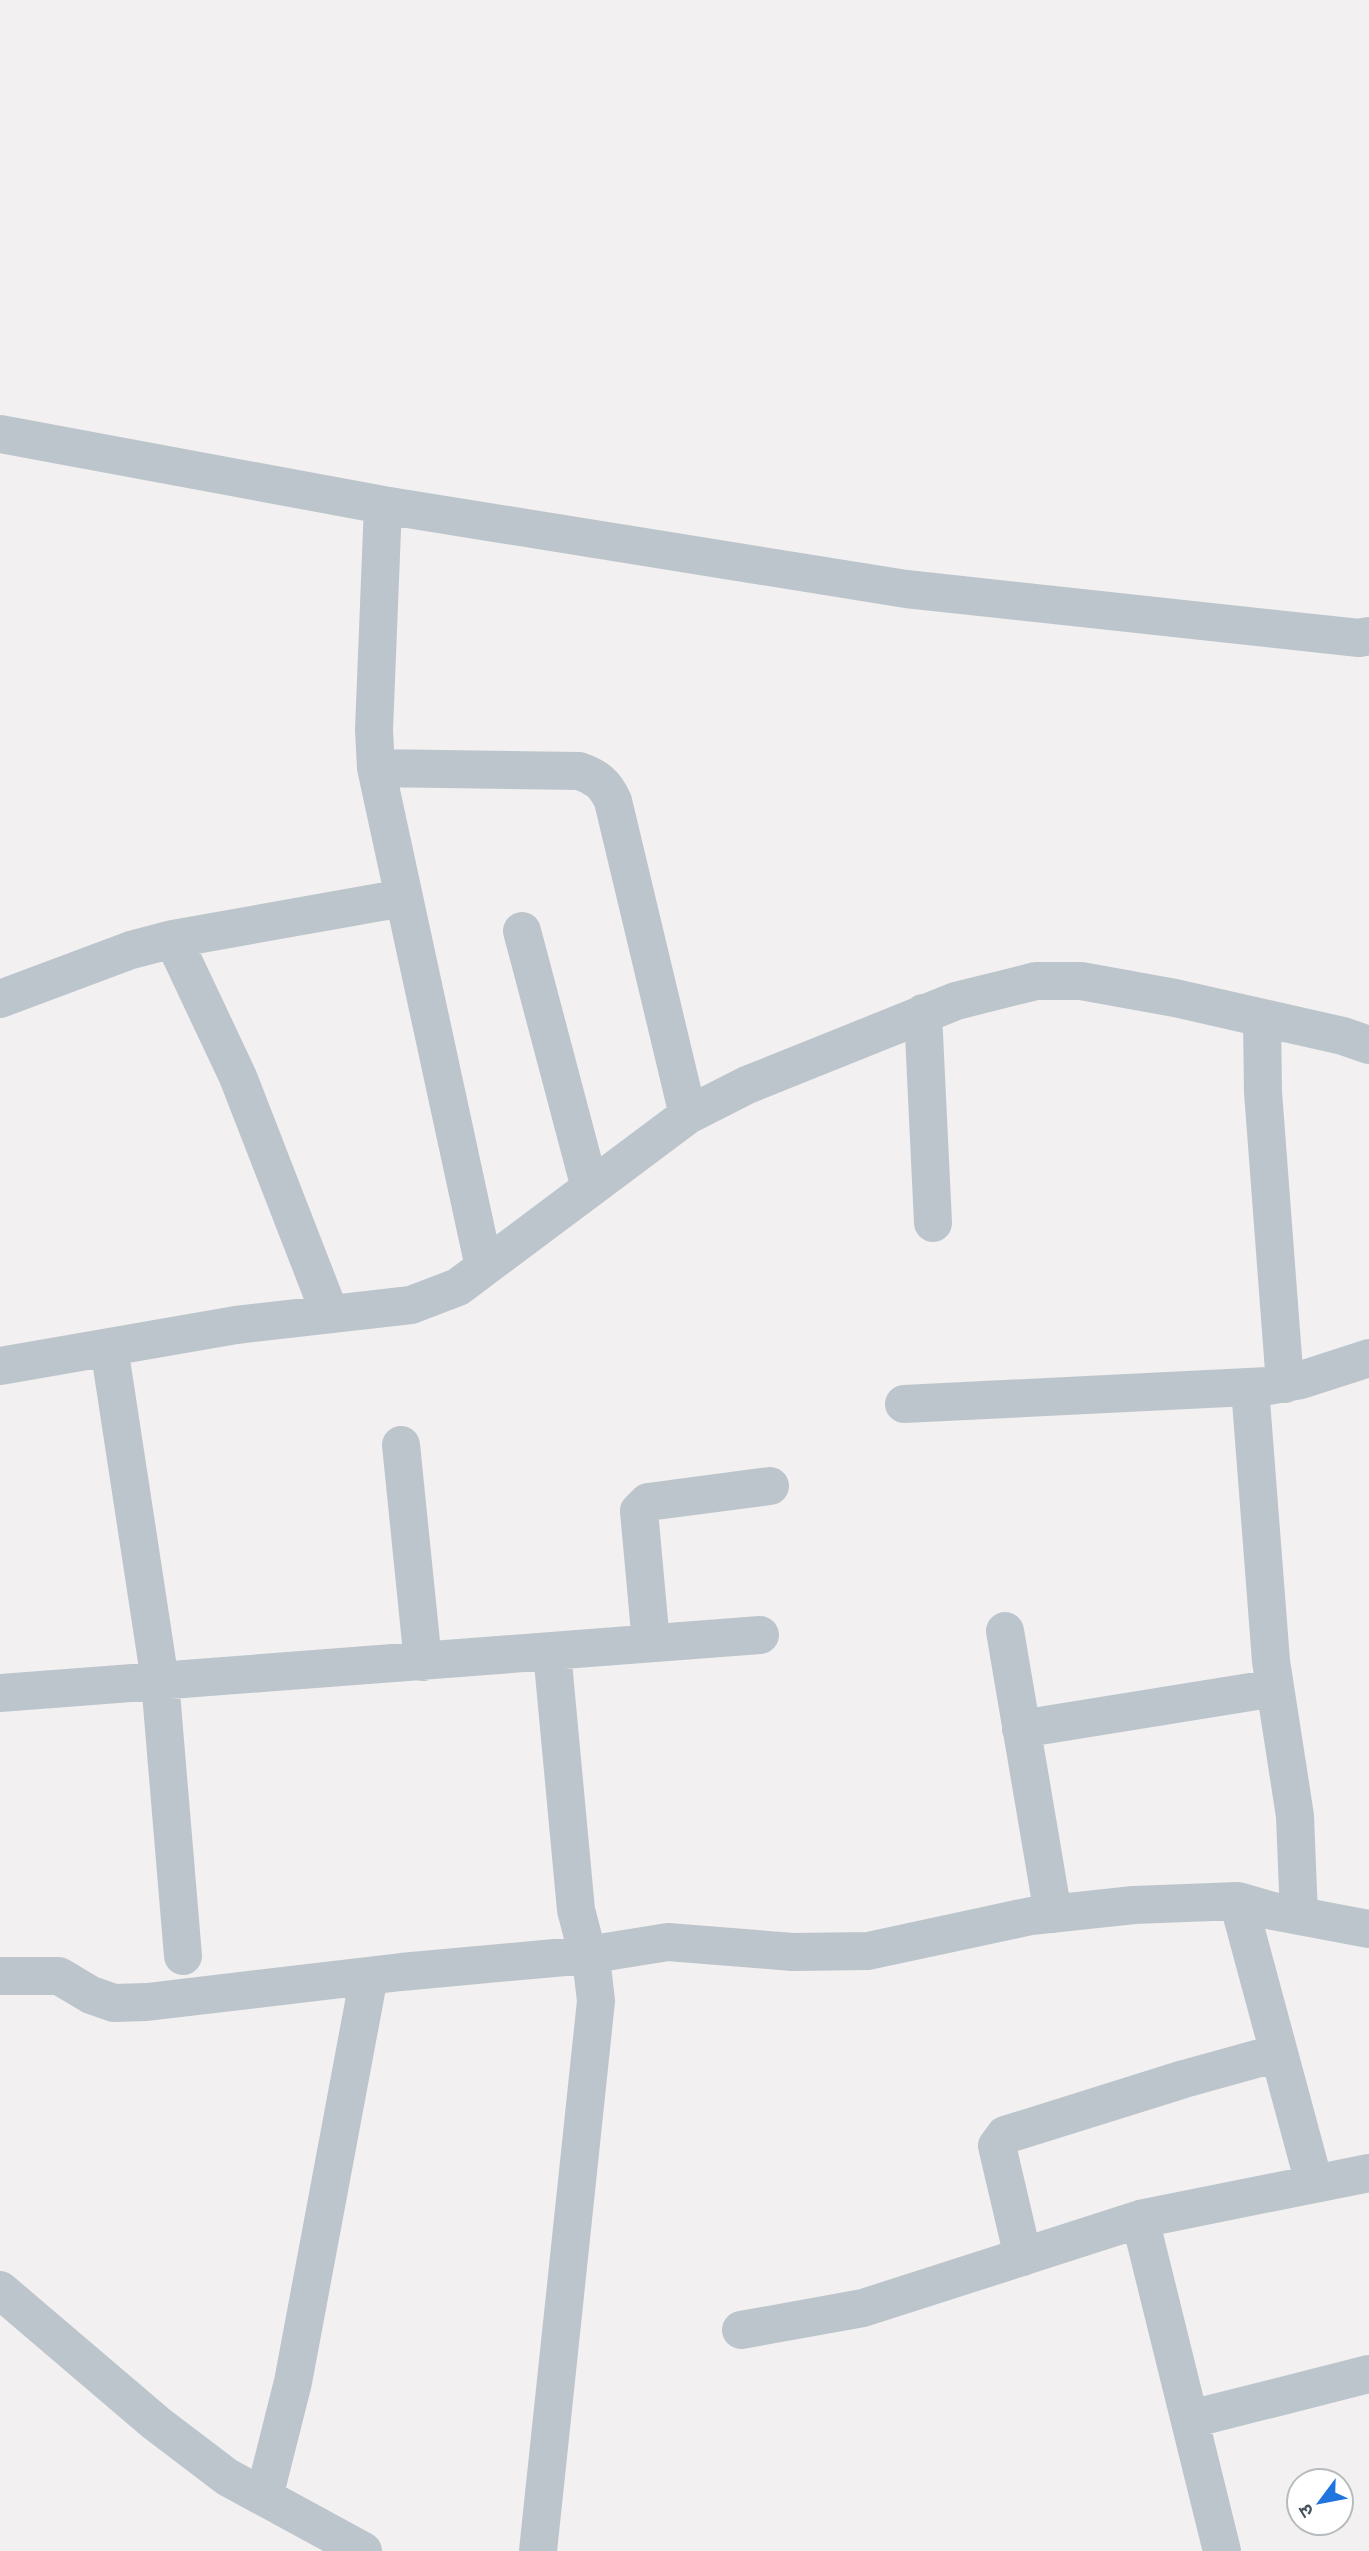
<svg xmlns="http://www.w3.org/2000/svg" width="1369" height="2551" viewBox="0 0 1369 2551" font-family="'Public Sans','Noto Sans Devanagari',sans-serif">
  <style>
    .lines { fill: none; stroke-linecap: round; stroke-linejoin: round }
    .street { stroke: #bcc5cc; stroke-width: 38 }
  </style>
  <rect width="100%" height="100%" fill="#f2f0f0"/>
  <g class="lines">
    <path class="street" d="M0,434L383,505L906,589L1359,638L1369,636
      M383,505L374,730L376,768L484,1267
      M376,768L579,771C596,777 605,783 613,801L688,1115
      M522,931L590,1188
      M173,939L238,1077L330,1314
      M0,999L131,950L173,939L403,898
      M923,1013L933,1223
      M1262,1018L1263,1092L1285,1384
      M109,1347L160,1681L183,1956
      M0,1366L236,1325L411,1305L458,1287L688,1115L747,1085L956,1001L1036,981H1081L1175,998L1343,1036L1369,1045
      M1250,1388L1271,1661L1295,1816L1299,1916
      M904,1404L1268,1386L1301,1380L1369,1358
      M401,1445L423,1662
      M1005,1631L1053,1914
      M651,1643L639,1511L648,1502L770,1486
      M0,1693L760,1635
      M1021,1729L1275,1688
      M1238,1901L1314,2183
      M0,1976H59L91,1995L114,2003L147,2002L401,1972L587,1955L668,1942L793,1952L868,1951L1031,1916L1134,1905L1238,1901L1273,1911L1369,1929
      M1140,2219L1222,2551
      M1023,2257L997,2146L1005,2135L1184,2079L1278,2053
      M0,2290L156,2423L227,2477L363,2551
      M741,2330L863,2308L1140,2219L1369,2173
      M1191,2419L1369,2374
      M264,2497L293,2382L369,1976
      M538,2551L596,2001L593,1975L576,1910L552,1652"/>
  </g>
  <g transform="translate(1320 2502) rotate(238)"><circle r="33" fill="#ffffff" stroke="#b6bbbe" stroke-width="2"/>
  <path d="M0-5L12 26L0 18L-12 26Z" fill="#1f74de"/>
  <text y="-10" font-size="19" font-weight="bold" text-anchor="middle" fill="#48545d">उ</text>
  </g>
</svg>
